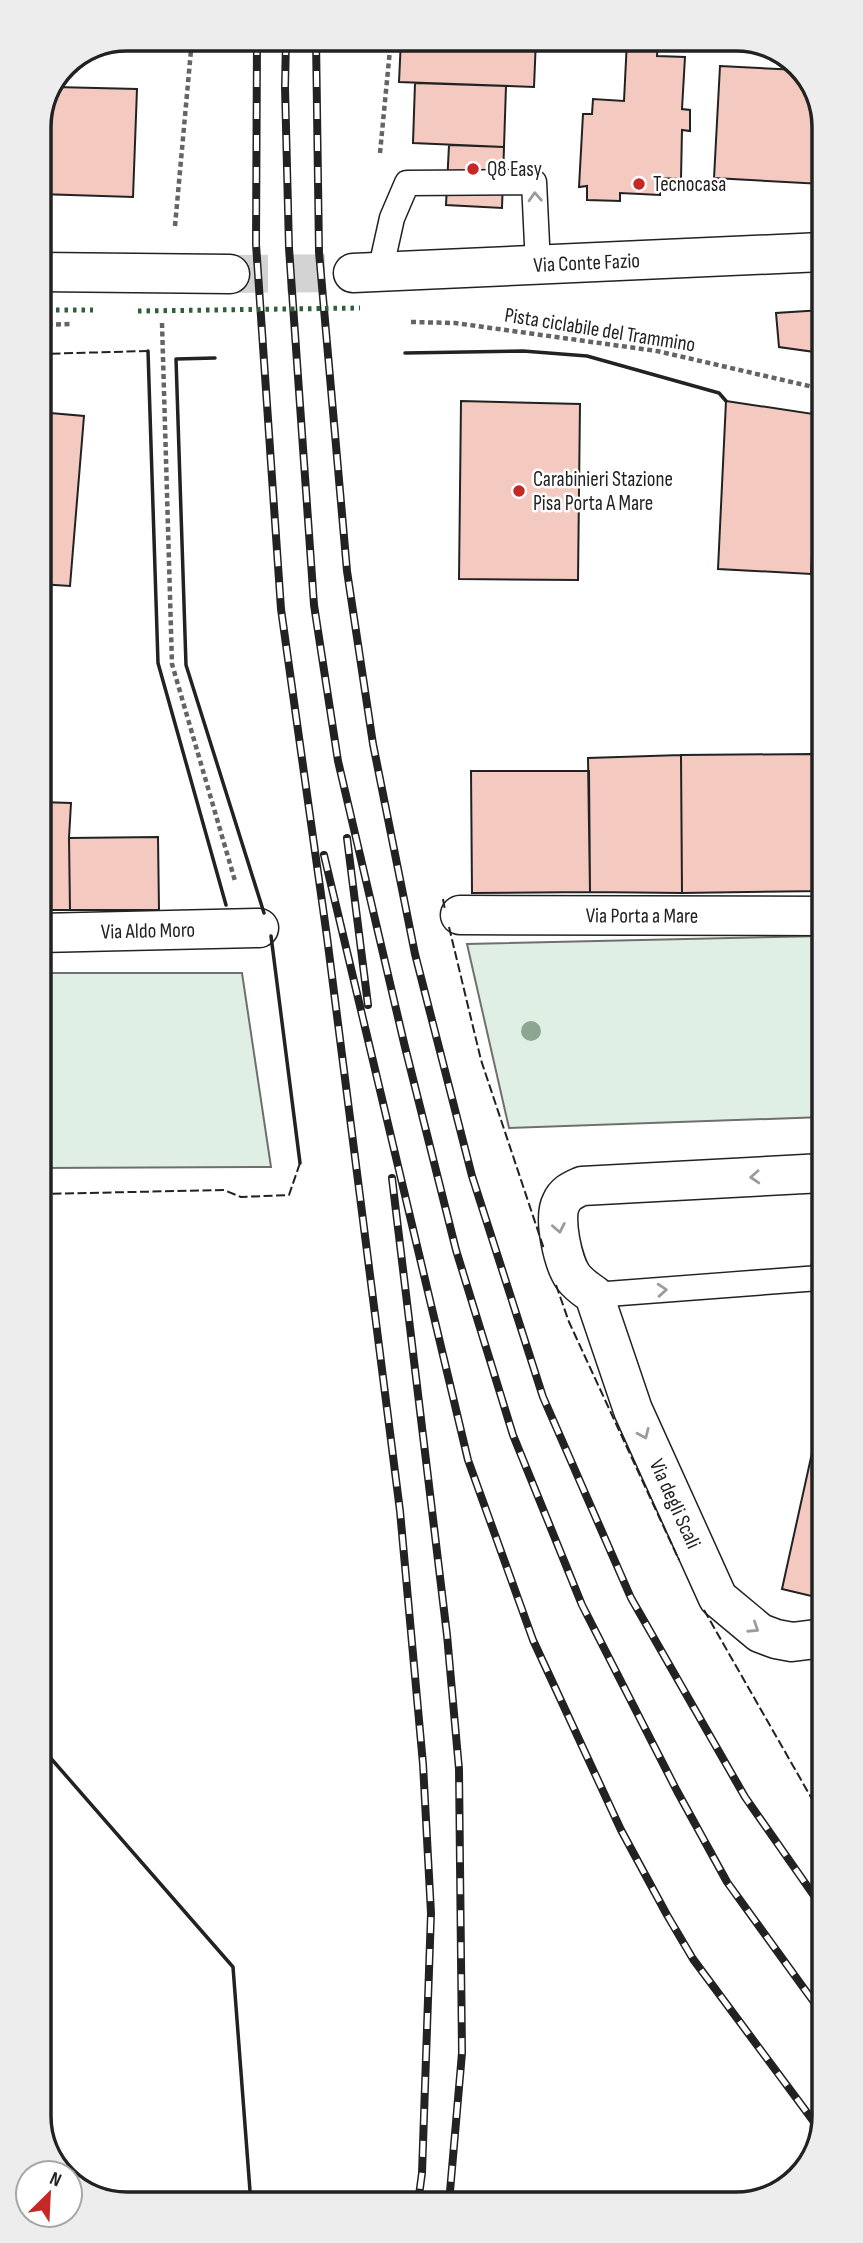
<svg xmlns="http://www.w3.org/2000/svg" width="863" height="2243" viewBox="0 0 863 2243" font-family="'Sofia Sans Condensed',sans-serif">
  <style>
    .green { fill: #e0efe3; stroke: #6f6f6f; stroke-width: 2 }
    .building { fill: #f3c9c0; stroke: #222; stroke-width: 2 }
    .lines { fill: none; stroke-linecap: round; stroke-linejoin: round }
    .secondary-tunnel { stroke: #d3d3d3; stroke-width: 38; stroke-dasharray: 38 19; stroke-linecap: butt }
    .service-casing { stroke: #222; stroke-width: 27 }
    .minor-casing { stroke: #222; stroke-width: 41 }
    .secondary-casing { stroke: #222; stroke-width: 41 }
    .path { stroke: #646464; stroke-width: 4.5; stroke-dasharray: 5 3.5; stroke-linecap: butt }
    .service { stroke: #fff; stroke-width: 24 }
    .minor { stroke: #fff; stroke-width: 38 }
    .secondary { stroke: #fff; stroke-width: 38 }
    .rail-casing { stroke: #222; stroke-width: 8 }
    .rail { stroke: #fff; stroke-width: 5; stroke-dasharray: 16; stroke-linecap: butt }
    .hedge { stroke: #2f5e38; stroke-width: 5; stroke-dasharray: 3.5 5; stroke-linecap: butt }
    .fence { stroke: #222; stroke-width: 2; stroke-dasharray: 9 3.5; stroke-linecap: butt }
    .wall { stroke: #222; stroke-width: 3.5 }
    .tree { fill: #8da692 }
    .oneway { stroke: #9c9c9c }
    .poi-dot { fill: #c62828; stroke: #fff; stroke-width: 2.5 }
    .labels { text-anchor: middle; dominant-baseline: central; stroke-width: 5; stroke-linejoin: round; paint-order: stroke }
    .poi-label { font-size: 21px; fill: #222; stroke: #fff; text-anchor: start }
    .street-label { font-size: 21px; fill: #222; stroke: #fff }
    .rim { fill: none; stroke: #222; stroke-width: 3.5 }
  </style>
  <rect width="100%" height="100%" fill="#fff"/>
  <path class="green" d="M823,936V1117L509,1128L467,944Z
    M40,973H242L271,1167L40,1168Z"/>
  <path class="building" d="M401,39H536L534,87L399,82Z
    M627,40L658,42L657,56L685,57L682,109L690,110V131L682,130L681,179L660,178V195L620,193V201L587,200V186L579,187L583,114H592L593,99L624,101Z
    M720,66L799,70L804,78L803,91H813L821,104L822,184L714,178Z
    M415,83L506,86L504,147L413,143Z
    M55,87L137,89L133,197L39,194V122Z
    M449,145L504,147L502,208L446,205Z
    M822,310V353L779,347L776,313Z
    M461,401L580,404L578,580L459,579Z
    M726,401L820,415L811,574L718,569Z
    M39,412L84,416L70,586L39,584Z
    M812,754V777H822L823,891L682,893L681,755Z
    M681,755L682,893L590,892L588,758Z
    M471,771H589L590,892L472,893Z
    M40,802L71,803L69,838L70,910H40Z
    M158,837L159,910H70L69,838Z
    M823,1403L824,1599L782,1589Z"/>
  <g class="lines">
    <path class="secondary-tunnel" d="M230,274L353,273"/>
    <defs>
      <path id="service" d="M380,272L392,218L407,183L534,182L538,265
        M594,1295L819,1278L823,1269"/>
      <g id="minor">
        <path id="s1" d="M460,915L823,916"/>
        <path id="s2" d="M40,933L259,928"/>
        <path id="s3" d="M823,1173L582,1186C573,1190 565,1193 561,1203C553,1218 563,1263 573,1277C579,1285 587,1290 594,1295L633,1410L718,1598L760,1633L776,1639L792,1642L824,1638"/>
      </g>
      <g id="secondary">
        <path d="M39,272L230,274"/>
        <path id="s4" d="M353,273L822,252"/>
      </g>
    </defs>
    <use href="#service" class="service-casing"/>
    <use href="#minor" class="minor-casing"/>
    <use href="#secondary" class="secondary-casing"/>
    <path class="path" d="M380,153L391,39
      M175,226L192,39
      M411,322L455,323L657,351L822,389
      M162,323L172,664L235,881
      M39,325L70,324"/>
    <use href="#service" class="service"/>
    <use href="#minor" class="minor"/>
    <use href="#secondary" class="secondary"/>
    <defs>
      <path id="rail" d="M257,39L256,244L281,609L327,937L400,1511L423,1764L431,1913L422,2173L418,2203
        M286,39L285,87L289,248L314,605L338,761L404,1043L456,1250L513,1435L582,1605L677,1791L727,1882L824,2016
        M316,39L319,252L347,571L373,744L415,954L472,1176L543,1397L631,1598L745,1797L824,1910
        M347,838L368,1005
        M324,855L468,1460L533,1640L621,1830L667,1915L693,1959L820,2130
        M392,1178L447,1635L459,1769L462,2053L449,2203"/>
    </defs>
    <use href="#rail" class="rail-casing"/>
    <use href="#rail" class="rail"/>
    <path class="hedge" d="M39,310H93
      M138,311L360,308"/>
    <path class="fence" d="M39,354L148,351
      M443,899L445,910
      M449,927L481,1060L544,1249
      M40,1194L224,1190L241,1197L289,1195L300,1163
      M556,1285L569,1322L679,1560
      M704,1610L824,1820"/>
    <path class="wall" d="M148,351L158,663L226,905
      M405,353L523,351L587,356L719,393L726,401
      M215,358L176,359L186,665L264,913
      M271,936L300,1163
      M41,1747L233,1967L251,2204"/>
  </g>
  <circle class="tree" cx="531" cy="1031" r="10"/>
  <defs><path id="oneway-chevron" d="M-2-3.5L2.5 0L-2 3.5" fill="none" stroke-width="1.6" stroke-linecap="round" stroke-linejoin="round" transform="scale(1.75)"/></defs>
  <g class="oneway">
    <use href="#oneway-chevron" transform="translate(535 197) rotate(-93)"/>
    <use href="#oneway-chevron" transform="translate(755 1177) rotate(177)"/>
    <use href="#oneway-chevron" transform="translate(559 1228) rotate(79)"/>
    <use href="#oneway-chevron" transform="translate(662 1290) rotate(-4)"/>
    <use href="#oneway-chevron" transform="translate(644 1434) rotate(66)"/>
    <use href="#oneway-chevron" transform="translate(754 1628) rotate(33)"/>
  </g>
  <g class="poi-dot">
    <circle cx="473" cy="169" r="7"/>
    <circle cx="639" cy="184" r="7"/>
    <circle cx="519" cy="491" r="7"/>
  </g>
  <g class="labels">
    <g class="poi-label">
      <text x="487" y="169">Q8 Easy</text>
      <text x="653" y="184">Tecnocasa</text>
      <text x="533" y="479">Carabinieri Stazione<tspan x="533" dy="24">Pisa Porta A Mare</tspan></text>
    </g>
    <g class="street-label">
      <text stroke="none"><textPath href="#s4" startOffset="234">Via Conte Fazio</textPath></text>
      <text transform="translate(600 330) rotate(9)">Pista ciclabile del Trammino</text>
      <text stroke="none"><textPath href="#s1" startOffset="182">Via Porta a Mare</textPath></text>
      <text stroke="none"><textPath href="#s2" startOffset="108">Via Aldo Moro</textPath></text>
      <text stroke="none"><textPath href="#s3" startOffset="598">Via degli Scali</textPath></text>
    </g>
  </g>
  <path d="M0 0H863V2243H0ZM127 51H736A76 76 0 0 1 812 127V2116A76 76 0 0 1 736 2192H127A76 76 0 0 1 51 2116V127A76 76 0 0 1 127 51Z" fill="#ededed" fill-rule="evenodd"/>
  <path class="rim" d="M127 51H736A76 76 0 0 1 812 127V2116A76 76 0 0 1 736 2192H127A76 76 0 0 1 51 2116V127A76 76 0 0 1 127 51Z"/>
  <g transform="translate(49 2194) rotate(24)"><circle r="33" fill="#ffffff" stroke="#a7a7a7" stroke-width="2"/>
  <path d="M0-5L12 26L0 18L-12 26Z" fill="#c62828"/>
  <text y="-10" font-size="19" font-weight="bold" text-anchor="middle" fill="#222222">N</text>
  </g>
</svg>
